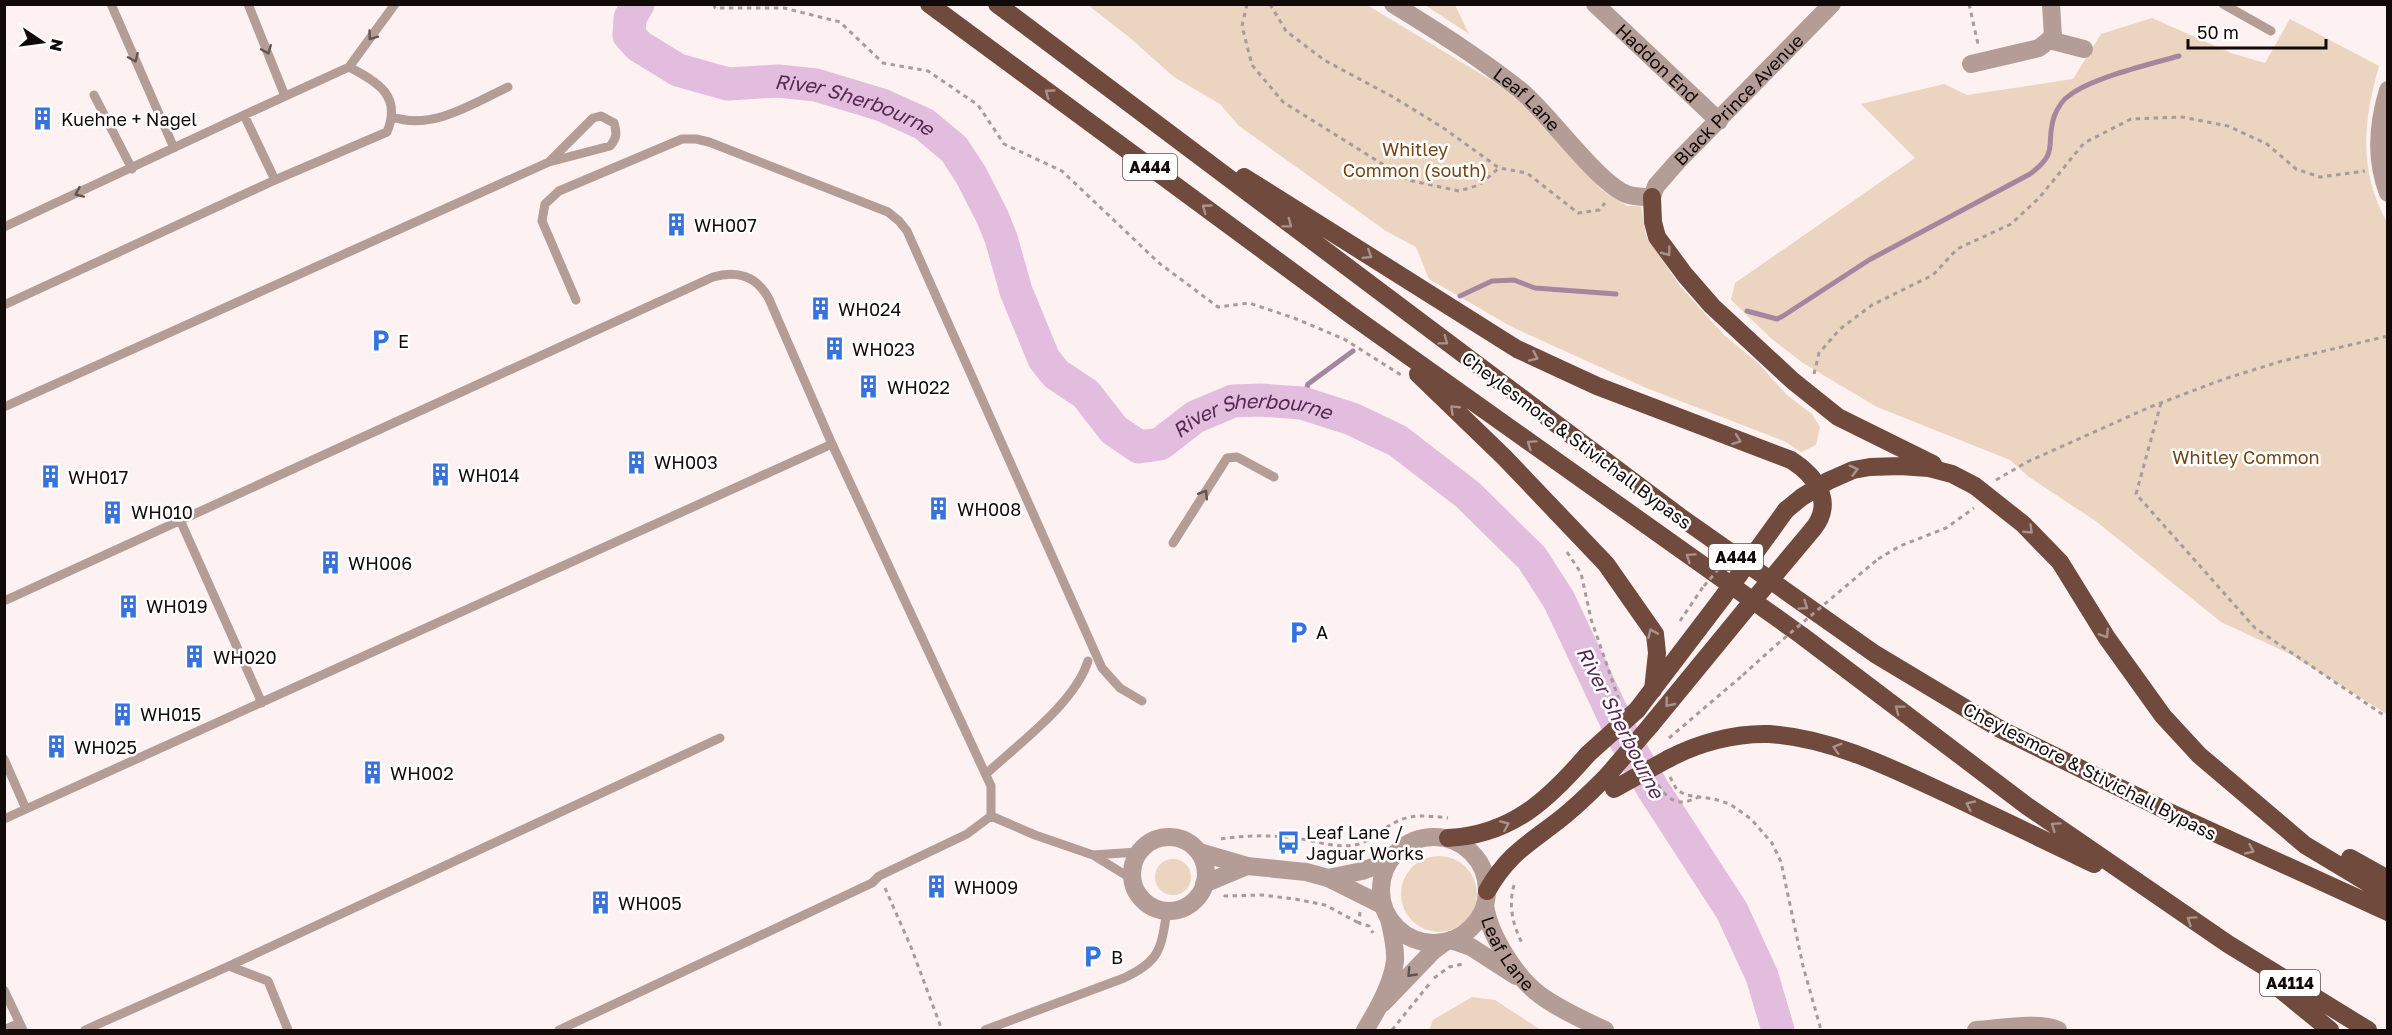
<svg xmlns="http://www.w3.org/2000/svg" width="2392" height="1035" viewBox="0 0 2392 1035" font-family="'Golos Text',sans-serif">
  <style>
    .green { fill: #ebd4c0 }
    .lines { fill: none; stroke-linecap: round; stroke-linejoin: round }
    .stream { stroke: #a4879e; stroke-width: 5 }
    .river { stroke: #e3bdde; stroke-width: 33 }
    .path { stroke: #a79c9c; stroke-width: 3; stroke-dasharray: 4.5 4.5; stroke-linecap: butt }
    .service { stroke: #b39d96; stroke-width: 9 }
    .minor { stroke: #b39d96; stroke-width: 18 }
    .tertiary { stroke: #b39d96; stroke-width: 18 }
    .trunk { stroke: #704a3d; stroke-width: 18 }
    .path-bridge { stroke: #a79c9c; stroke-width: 3; stroke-dasharray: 4.5 4.5; stroke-linecap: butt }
    .trunk-bridge { stroke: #704a3d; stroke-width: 18 }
    .oneway { stroke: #625350 }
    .oneway2 { stroke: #a9928b }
    .labels { text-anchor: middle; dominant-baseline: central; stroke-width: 5; stroke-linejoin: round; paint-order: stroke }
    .shield { fill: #fff; stroke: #595353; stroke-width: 1.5 }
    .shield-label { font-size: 16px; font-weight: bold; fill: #120909 }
    .street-label { font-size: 18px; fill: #120909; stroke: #fff }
    .poi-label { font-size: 18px; fill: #120909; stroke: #fff; text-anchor: start }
    .park-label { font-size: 18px; fill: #754511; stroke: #fff }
    .water-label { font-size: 20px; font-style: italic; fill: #562853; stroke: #fff }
  </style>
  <rect width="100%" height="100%" fill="#fdf1f1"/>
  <path class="green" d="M1088,5H1367L1496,83L1519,101L1602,190L1627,206H1641L1646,236L1680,286L1724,335L1758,363L1787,395L1812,414L1820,427L1816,445L1801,452L1784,441L1644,387L1512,327L1429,279L1416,247L1386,231L1239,126L1220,104L1174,77L1129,37Z
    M1425,5H1455L1469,34Z
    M2152,18L2231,53L2265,63L2290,19L2379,66C2363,122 2358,171 2388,224L2387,714L2290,654L2221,622L2097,522L2029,477L2010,460L1877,407L1803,363L1773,340L1731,300L1735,283L1915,158L1861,104L1944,84L1967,95L2073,79L2101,34Z
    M1401 894a38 38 0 1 1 76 0a38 38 0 1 1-76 0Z
    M1155 877a18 18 0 1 1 36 0a18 18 0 1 1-36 0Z
    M1472,997L1495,1000L1541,1030H1429L1433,1020Z"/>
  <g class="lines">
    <path class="stream" d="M1460,296L1492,281L1514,280L1535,288L1616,294
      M1747,311L1777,319L1783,316L1869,260L2030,174C2060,152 2045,145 2054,117C2057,109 2062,100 2070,95C2092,78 2150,64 2179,56
      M1302,403L1308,384L1353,351"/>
    <path class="river" id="s1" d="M638,4L630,18L629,35L639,46L678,70L728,84L778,81L816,85L882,105L924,124L954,149L971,175L992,216L1001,238L1016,291L1044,359L1056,374L1086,394L1114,430L1139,447L1160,444L1195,417L1233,401L1260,400L1302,403L1352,419L1398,441L1468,495L1532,558L1559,600L1623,736L1653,789L1732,911L1762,976L1778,1030"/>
    <path class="path" d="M714,4L715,8H784L840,22L883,63L928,71L978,105L1004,144L1062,171L1159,263L1218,307L1249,303L1294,318L1344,339L1401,375
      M1247,4L1242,26L1252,65L1283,102L1408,180L1459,191L1479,185L1499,168
      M1270,4L1286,31L1324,60L1393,97L1442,127L1499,168L1527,173L1578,213L1599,210L1605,203
      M1969,4L1978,44
      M1814,374L1819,353L1840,329L1872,305L1933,275L1957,249L2011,224L2039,198L2084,143L2131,119L2182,117L2228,126L2267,144L2296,169L2320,177L2365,171
      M2161,403L2136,494L2255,628L2388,718
      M1996,480L2027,462L2150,407L2224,379L2282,361L2388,336
      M1567,552L1581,573L1591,619L1620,703
      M1878,559L1900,546L1946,528L1974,508
      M1680,621L1703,587
      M1669,738L1743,675
      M1670,777L1677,790L1686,795L1714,799L1730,804L1751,819L1772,843L1781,862L1803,966L1821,1030
      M1658,785C1671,803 1679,806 1699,797
      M1221,839C1245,835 1270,835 1294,838C1315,840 1338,850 1359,844C1372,840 1382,829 1394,823C1411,813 1430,816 1448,818
      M1514,885C1508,906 1513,926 1523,945
      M885,888L911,947L942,1030
      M1224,895L1225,896L1262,895L1295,899L1325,905L1359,923
      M1360,912L1359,923L1369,926L1373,933
      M1434,978L1449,967L1463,964
      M1392,1030L1430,983"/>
    <path class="service" d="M111,4L174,148
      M248,4L285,96
      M2223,4L2271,31
      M349,67L395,4
      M94,95L132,169
      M393,117C432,131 474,103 508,87
      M4,227L244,115L275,180
      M576,300L542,221L545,204L559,191L682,139H696L709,142L888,212L899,221L907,231L1102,668L1120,688L1142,701
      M4,305L275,180L387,132C402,96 378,82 349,67L244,115
      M4,407L549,162L610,146C617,138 617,133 614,123L601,116L593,118L549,162
      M180,520L262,703
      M1173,543L1227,458L1237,457L1274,477
      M4,601L713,277C737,270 757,276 769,299L832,444L991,786V816
      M4,759L26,809
      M986,774C1018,744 1075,703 1088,661
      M991,816L1035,835L1093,855L1132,879
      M4,819L832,444
      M1093,855L1138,852
      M229,966L720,738
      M4,990L23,1030
      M4,1030L19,1023
      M85,1030L229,966L268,981L288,1030
      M559,1030L872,883L879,876L967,834L991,816
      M985,1030L1124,978C1161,961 1161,948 1167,911"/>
    <g class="minor">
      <path id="s2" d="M1595,4L1719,121"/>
      <path d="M2049,40L2084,49"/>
      <path d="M1971,64L2039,48L2053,37L2051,4"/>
      <path d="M2388,90C2378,123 2375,160 2388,193"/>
      <circle cx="1434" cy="890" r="53"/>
      <circle cx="1169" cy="874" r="37"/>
      <path d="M1199,852L1247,866L1306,872L1328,878L1382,905"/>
      <path d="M1328,878L1362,871L1389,861"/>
      <path d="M1204,884L1247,866"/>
      <path id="s3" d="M1485,905C1489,935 1516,977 1540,995C1559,1009 1583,1020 1605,1030"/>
      <path d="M1451,940L1471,947L1516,976"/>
      <path d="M1383,1003L1433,951L1445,942"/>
      <path d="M1365,1030C1377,1011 1392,984 1395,961C1396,947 1392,932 1389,919"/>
      <path d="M1976,1030C1998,1029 2038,1021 2058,1030"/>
    </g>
    <path class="tertiary" id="s4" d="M1393,4C1437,31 1480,58 1520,90C1548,112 1599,186 1629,195C1637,197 1645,197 1652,197L1656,186L1678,161L1832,4"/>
    <path class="trunk" d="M929,4L1351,315L1801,635L2027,806L2228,944L2368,1030
      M997,4L1679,516L1875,654L2000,729L2171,813L2388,912
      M1244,177L1517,349L1597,386L1791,460C1816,476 1835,502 1813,529
      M1652,197L1653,222L1657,237L1685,275L1712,306L1793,381L1838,417L1933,464
      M1418,374L1504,457L1606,564L1655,634L1657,653L1653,690
      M1786,510L1802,497L1828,481L1853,470L1870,467L1900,466L1929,468L1952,474L1975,486L2023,524L2060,562L2107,638L2163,716L2199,755L2305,845L2388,895
      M1637,710L1723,597
      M1650,726L1746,609
      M1668,759C1698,743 1735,733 1769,734C1835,738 1899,772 1958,799C2004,821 2049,842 2094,864
      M1448,838C1512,835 1549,799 1588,754
      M2350,858L2388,879
      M1487,891C1508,854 1527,845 1559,820C1576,807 1591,792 1607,776
      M2270,981L2330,1030"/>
    <path class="path-bridge" d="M1704,586L1722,565
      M1743,675L1775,646L1878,559"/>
    <path class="trunk-bridge" d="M1723,597L1786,510
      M1746,609L1813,529
      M1588,754L1637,710
      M1607,776L1650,726
      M1614,789L1668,759"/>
  </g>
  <defs><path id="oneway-chevron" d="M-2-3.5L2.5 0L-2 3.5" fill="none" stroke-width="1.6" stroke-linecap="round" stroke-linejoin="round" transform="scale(1.5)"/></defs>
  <g class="oneway">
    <use href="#oneway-chevron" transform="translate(372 36) rotate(126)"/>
    <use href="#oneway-chevron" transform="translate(267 50) rotate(68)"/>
    <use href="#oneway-chevron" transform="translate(134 58) rotate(67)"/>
    <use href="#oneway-chevron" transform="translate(79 193) rotate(156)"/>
    <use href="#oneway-chevron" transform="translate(1204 494) rotate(-58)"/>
    <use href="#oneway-chevron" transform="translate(1411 973) rotate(134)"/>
  </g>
  <g class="oneway2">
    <use href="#oneway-chevron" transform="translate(1049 93) rotate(-144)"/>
    <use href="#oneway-chevron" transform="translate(1206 208) rotate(-144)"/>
    <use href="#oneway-chevron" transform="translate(1288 224) rotate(37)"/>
    <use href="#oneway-chevron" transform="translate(1667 252) rotate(53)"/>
    <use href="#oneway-chevron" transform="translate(1368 255) rotate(32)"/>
    <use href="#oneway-chevron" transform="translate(1444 341) rotate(37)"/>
    <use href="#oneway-chevron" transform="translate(1534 357) rotate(25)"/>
    <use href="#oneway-chevron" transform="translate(1454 409) rotate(-136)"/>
    <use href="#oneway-chevron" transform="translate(1737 440) rotate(20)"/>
    <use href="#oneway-chevron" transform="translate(1531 444) rotate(-145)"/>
    <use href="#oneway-chevron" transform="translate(1854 470) rotate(-15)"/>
    <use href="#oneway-chevron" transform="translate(2029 530) rotate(43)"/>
    <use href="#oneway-chevron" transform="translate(1690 557) rotate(-145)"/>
    <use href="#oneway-chevron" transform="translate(1804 606) rotate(34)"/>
    <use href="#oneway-chevron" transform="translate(1652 633) rotate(-114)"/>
    <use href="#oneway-chevron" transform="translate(2105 634) rotate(57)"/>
    <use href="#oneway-chevron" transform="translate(1669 703) rotate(129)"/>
    <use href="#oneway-chevron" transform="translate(1899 709) rotate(-143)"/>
    <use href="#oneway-chevron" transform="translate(1837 748) rotate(-163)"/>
    <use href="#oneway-chevron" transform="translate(1970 805) rotate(-155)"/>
    <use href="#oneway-chevron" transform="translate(1505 825) rotate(-23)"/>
    <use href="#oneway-chevron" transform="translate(2055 826) rotate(-145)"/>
    <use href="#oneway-chevron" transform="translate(2250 850) rotate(25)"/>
    <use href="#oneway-chevron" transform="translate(2191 920) rotate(-146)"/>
  </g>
  <defs>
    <symbol id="building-bare" viewBox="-9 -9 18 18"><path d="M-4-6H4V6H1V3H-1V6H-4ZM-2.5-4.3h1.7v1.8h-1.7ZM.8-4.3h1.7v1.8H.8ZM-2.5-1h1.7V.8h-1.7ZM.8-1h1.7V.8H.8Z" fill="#3573e1" stroke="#fff" stroke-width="2.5" paint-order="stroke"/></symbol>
    <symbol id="parking-bare" viewBox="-9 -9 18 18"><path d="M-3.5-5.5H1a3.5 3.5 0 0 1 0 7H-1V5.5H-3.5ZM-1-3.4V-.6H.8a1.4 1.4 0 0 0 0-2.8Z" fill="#3573e1" stroke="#fff" stroke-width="2.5" paint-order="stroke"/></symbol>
    <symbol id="bus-bare" viewBox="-9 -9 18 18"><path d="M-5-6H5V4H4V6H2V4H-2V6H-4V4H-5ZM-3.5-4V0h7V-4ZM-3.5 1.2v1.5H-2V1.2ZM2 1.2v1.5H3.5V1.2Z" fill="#3573e1" stroke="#fff" stroke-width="2.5" paint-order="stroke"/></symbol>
  </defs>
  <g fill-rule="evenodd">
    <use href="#building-bare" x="26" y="102" width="33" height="33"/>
    <use href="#building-bare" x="660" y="208" width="33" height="33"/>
    <use href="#building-bare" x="804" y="292" width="33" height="33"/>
    <use href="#parking-bare" x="364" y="324" width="33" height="33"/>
    <use href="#building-bare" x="818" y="332" width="33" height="33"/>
    <use href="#building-bare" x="852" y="370" width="33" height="33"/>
    <use href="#building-bare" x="620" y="446" width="33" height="33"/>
    <use href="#building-bare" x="424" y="458" width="33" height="33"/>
    <use href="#building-bare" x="34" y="460" width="33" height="33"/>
    <use href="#building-bare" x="922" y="492" width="33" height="33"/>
    <use href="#building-bare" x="96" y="496" width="33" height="33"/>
    <use href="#building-bare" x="314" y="546" width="33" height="33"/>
    <use href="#building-bare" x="112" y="590" width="33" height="33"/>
    <use href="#parking-bare" x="1282" y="616" width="33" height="33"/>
    <use href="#building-bare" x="178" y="640" width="33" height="33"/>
    <use href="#building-bare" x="106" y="698" width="33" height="33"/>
    <use href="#building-bare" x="40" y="730" width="33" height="33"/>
    <use href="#building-bare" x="356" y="756" width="33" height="33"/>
    <use href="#bus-bare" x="1272" y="826" width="33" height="33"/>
    <use href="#building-bare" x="920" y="870" width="33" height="33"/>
    <use href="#building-bare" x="584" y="886" width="33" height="33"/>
    <use href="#parking-bare" x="1076" y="940" width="33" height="33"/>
  </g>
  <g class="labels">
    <g class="shield">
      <rect x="1123" y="154" width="54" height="26" rx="4.5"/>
      <rect x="1709" y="544" width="54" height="26" rx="4.5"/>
      <rect x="2260" y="970" width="60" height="26" rx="4.5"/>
    </g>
    <g class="shield-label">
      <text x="1150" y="167">A444</text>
      <text x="1736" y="557">A444</text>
      <text x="2290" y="983">A4114</text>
    </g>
    <g class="street-label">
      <text stroke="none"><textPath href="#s2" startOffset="86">Haddon End</textPath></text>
      <text stroke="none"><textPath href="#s4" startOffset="460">Black Prince Avenue</textPath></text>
      <text stroke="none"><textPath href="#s4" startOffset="165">Leaf Lane</textPath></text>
      <text transform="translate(1577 440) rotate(37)">Cheylesmore &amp; Stivichall Bypass</text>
      <text transform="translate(2090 771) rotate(27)">Cheylesmore &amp; Stivichall Bypass</text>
      <text stroke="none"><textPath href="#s3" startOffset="54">Leaf Lane</textPath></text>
    </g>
    <g class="poi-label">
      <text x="61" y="119">Kuehne + Nagel</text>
      <text x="694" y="225">WH007</text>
      <text x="838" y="309">WH024</text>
      <text x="398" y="341">E</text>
      <text x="852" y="349">WH023</text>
      <text x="887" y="387">WH022</text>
      <text x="654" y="462">WH003</text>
      <text x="458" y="475">WH014</text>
      <text x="68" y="477">WH017</text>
      <text x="957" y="509">WH008</text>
      <text x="131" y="512">WH010</text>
      <text x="348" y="563">WH006</text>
      <text x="146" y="606">WH019</text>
      <text x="1316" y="632">A</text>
      <text x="213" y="657">WH020</text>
      <text x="140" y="714">WH015</text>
      <text x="74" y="747">WH025</text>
      <text x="390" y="773">WH002</text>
      <text x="1306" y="832">Leaf Lane /<tspan x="1306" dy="21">Jaguar Works</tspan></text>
      <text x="954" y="887">WH009</text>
      <text x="618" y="903">WH005</text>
      <text x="1111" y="957">B</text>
    </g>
    <g class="park-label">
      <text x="1415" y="149">Whitley<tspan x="1415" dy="21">Common (south)</tspan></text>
      <text x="2246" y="457">Whitley Common</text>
    </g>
    <g class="water-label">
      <text stroke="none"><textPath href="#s1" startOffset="276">River Sherbourne</textPath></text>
      <text stroke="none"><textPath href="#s1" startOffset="872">River Sherbourne</textPath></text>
      <text transform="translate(1621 722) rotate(63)">River Sherbourne</text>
    </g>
  </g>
  <rect width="2392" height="1035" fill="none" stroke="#120909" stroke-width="12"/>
  <g transform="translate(42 42) rotate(103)" stroke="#ffffff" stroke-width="4.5" paint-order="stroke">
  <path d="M0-4.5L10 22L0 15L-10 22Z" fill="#120909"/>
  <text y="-9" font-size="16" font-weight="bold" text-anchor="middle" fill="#120909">N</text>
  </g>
  <path d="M2188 39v9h138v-9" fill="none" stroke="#120909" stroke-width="3"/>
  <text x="2197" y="39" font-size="18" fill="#120909" stroke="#ffffff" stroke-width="4.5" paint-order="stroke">50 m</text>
</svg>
